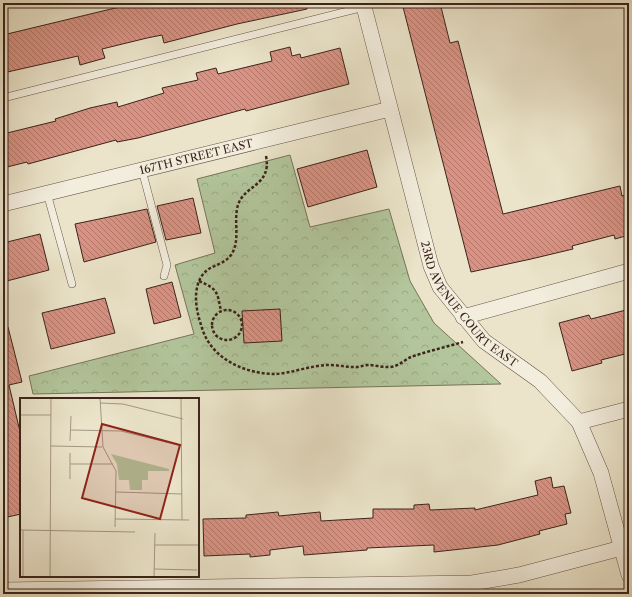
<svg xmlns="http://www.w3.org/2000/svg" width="632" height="597" viewBox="0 0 632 597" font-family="'Libre Caslon Text',serif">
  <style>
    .forest { fill: url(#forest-crowns); stroke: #77745b }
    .building { fill: url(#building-back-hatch); stroke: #3c241b }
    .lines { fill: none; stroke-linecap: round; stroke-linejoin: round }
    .lane-casing { stroke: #685447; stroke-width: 8 }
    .street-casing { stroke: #685447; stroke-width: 16 }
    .path { stroke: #3c241b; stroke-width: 2.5; stroke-dasharray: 3 2; stroke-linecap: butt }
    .lane { stroke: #f2eddd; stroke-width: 7 }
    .street { stroke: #f2eddd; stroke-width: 15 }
    .labels { text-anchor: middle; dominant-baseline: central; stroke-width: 4; stroke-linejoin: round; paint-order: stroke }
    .street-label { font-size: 11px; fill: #3c241b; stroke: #f2eddd }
    .inset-road { fill: none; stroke: #a59784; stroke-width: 1 }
    .view { fill: #8f2418; fill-opacity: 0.15; stroke: #8f2418; stroke-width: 2 }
    .inset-edge { fill: none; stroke: #3c241b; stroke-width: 2 }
  </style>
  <defs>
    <pattern id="forest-crowns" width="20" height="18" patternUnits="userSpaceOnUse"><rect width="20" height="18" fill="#b2c59b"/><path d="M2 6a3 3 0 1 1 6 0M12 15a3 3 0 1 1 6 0" fill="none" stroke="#9aa985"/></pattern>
    <pattern id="building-back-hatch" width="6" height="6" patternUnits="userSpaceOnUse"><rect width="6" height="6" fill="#d99283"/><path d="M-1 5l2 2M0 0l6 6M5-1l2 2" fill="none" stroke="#b1776a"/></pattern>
  </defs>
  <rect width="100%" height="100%" fill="#ebe4ca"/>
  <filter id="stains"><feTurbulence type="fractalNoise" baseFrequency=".005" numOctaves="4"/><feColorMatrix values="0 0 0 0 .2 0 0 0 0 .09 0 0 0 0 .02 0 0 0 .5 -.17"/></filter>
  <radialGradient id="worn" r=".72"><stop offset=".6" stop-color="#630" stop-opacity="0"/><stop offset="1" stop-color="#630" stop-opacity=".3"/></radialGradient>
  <path class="forest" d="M290,155L310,227L389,209L410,281L434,323L501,384L33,394L29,376L194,334L175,265L215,253L197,179Z"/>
  <path class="building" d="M136,3H307V9L237,24L164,43L162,35L147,38L102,49L105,58L80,65L78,56L3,73V35Z
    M402,3H440L450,43L458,41L503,214L620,186L622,196L629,194V235L615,239L614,235L572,246L573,249L531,259L471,272Z
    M290,47L292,56L300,54L301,58L340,48L349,84L246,111L245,109L138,138L117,142L116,140L28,164L27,162L3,168V134L56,121L55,119L90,108L117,102L118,107L164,93L162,88L198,80L196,73L216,68L218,74L272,61L270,52Z
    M367,150L377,187L308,207L297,169Z
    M193,198L201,233L166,240L157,206Z
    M147,209L156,242L84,262L75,224Z
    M40,234L49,270L3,282V243Z
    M172,282L181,317L154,324L146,289Z
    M105,298L115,333L51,349L42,313Z
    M280,309L282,341L244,343L242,311Z
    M626,310L629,323V353L601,360L602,363L572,371L559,323L589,315L591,319Z
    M3,327H8L22,382L9,385L21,436V514L3,518Z
    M551,477L553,488L564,486L571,513L565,514L567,524L539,531L540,534L498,545L434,552V545L367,548V550L304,555L303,546L270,550V555L250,557V554L204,556L203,519L246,518V515L278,512L279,516L320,512L321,521L373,518V509H414V505L429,504L430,510L475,508V510L538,495L535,481Z"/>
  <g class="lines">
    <defs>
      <path id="lane" d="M3,98L364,7
        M142,170L167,265L164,276
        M47,193L72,284"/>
      <g id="street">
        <path id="s1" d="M363,3L431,266L440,287L484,341L540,381L579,422L601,473L629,575"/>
        <path id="s2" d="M3,204L390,109"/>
        <path d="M463,317L629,271"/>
        <path d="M579,422L629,409"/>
        <path d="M3,590L472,583L519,575L629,546"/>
      </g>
    </defs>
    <use href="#lane" class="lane-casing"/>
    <use href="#street" class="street-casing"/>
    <path class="path" d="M266,156C272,186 244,185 238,205C233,221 241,241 231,255C221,268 207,263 199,281C193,296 197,313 202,328C211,358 243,373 273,374C290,374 311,365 329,365C338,365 346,367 354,367C358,368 363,365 368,365C377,365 387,369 395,366C401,364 406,359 411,357C428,351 446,347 463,342
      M199,281C218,289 217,292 221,311
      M212 325a15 15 0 1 1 30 0a15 15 0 1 1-30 0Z"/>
    <use href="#lane" class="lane"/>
    <use href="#street" class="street"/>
  </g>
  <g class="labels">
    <g class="street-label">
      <text stroke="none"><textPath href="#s2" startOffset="199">167TH STREET EAST</textPath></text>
      <text stroke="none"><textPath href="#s1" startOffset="325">23RD AVENUE COURT EAST</textPath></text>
    </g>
  </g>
  <g transform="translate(20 398)">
    <rect width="179" height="179" fill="#ebe4ca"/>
    <path d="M91,56L149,71V73H128V82H122V92H110L109,82H99L97,66Z" fill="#b2c59b"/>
    <path class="inset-road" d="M80,0L83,49L96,73L95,129M161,0L162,122M80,5L103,6L163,21M0,17H31M51,32L101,33L162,48M50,43L51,18M31,48L82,49M50,55V81M50,66H93M96,94L162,96M95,121L169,122M0,132L115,134M135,147H179M134,171L177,172M3,179V132M30,179L31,0M134,179L135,135"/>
    <path class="view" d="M82,26L160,47L140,121L62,100Z"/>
    <rect width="179" height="179" class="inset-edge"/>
  </g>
  <rect width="632" height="597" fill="none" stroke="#ebe4ca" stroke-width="16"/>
  <rect x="4" y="4" width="624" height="589" fill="none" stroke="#3c241b" stroke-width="2"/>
  <rect x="8" y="8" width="616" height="581" fill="none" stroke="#3c241b"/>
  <rect width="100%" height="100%" filter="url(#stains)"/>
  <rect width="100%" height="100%" fill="url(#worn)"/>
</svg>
